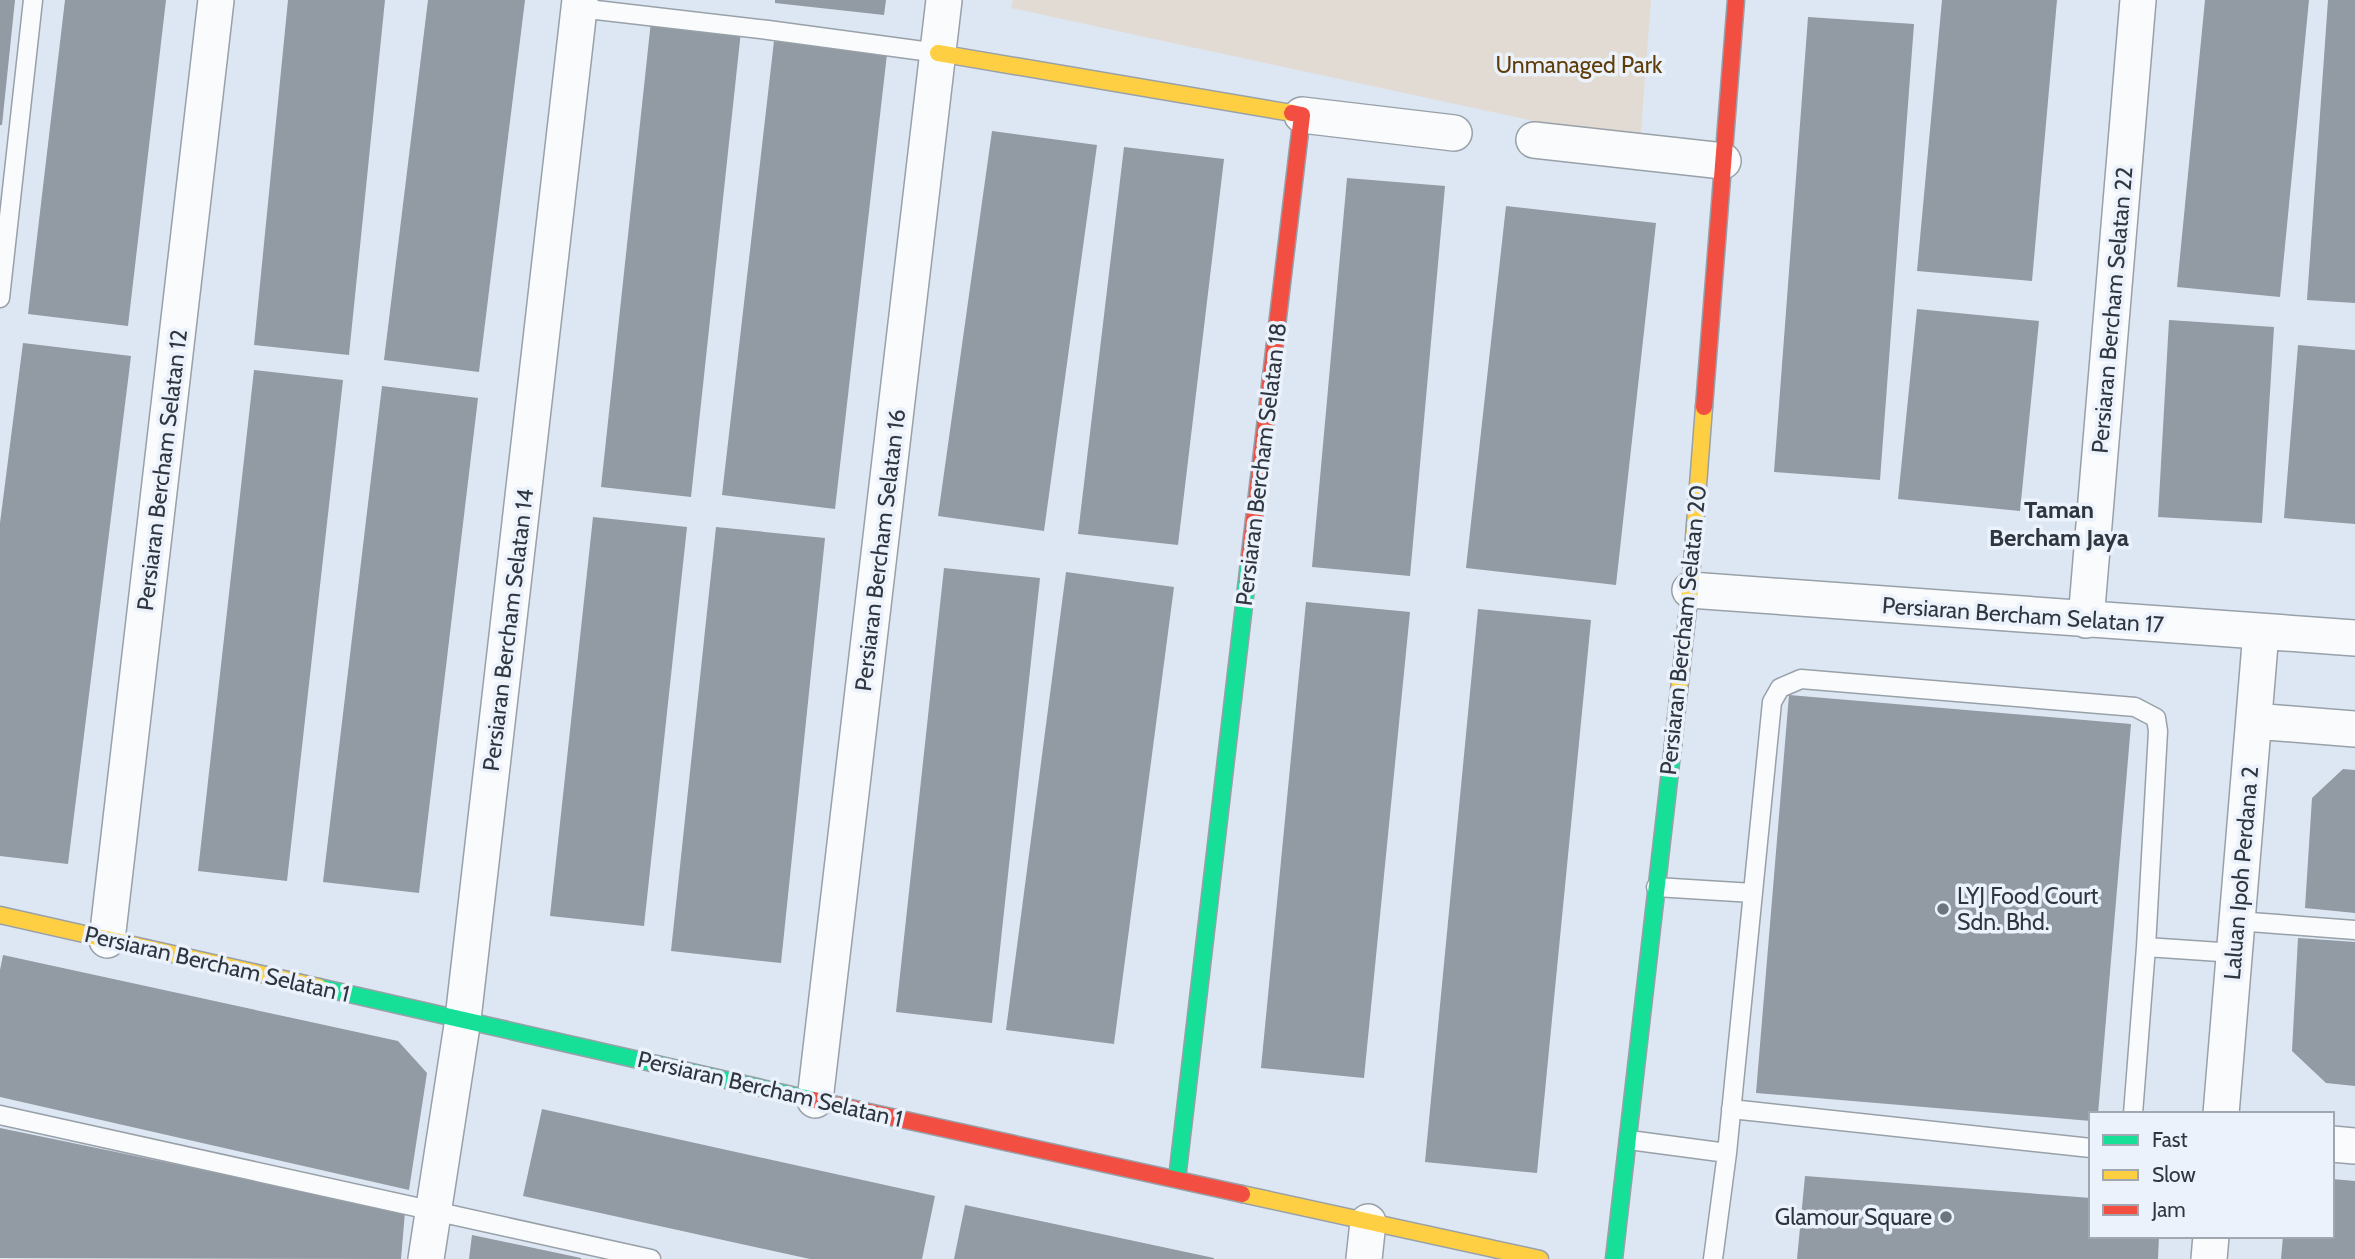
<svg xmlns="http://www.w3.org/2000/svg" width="2355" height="1259" viewBox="0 0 2355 1259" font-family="Cabin,sans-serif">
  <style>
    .park { fill: #e1dbd3 }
    .building { fill: #929aa3 }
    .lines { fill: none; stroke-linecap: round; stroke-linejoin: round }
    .lane-casing { stroke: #98a0a8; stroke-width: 21 }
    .street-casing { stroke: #98a0a8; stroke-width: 38 }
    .fast-casing { stroke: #98a0a8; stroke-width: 19 }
    .slow-casing { stroke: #98a0a8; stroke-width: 19 }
    .jam-casing { stroke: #98a0a8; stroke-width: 19 }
    .lane { stroke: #fafbfd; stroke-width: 18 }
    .street { stroke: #fafbfd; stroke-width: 35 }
    .fast { stroke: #16e098; stroke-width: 16 }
    .slow { stroke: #ffcf43; stroke-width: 16 }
    .jam { stroke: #f24e42; stroke-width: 16 }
    .poi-dot { fill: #6c747e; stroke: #ebf2fb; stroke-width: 2.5 }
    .labels { text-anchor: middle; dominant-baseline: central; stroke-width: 7; stroke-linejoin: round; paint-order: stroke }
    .park-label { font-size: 23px; fill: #5f3d08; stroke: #ebf2fb }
    .street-label { font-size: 23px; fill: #2f363f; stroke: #ebf2fb }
    .poi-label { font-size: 23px; fill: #2f363f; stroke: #ebf2fb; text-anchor: start }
    .neighbourhood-label { font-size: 24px; font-weight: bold; fill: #2f363f; stroke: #ebf2fb }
  </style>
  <rect width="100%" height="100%" fill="#dde7f3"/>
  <path class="park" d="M1013,0H1651L1640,144L1011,8Z"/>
  <path class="building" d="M0,0H15L2,125H0Z
    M65,0H166L128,326L28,314Z
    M288,0H385L349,355L254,345Z
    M428,0H525L479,372L384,360Z
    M775,0H886L884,15L775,3Z
    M1942,0H2057L2032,281L1917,271Z
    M2205,0H2309L2280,297L2177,287Z
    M2328,0H2355V303L2307,300Z
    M1808,17L1914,24L1880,480L1774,472Z
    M651,21L741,31L691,497L601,487Z
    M774,41L887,54L835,509L722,495Z
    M992,131L1097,145L1044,531L938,516Z
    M1124,147L1224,159L1178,545L1078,534Z
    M1347,178L1445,186L1410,576L1312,567Z
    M1506,206L1656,223L1616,585L1466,568Z
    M1917,309L2039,321L2020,511L1898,499Z
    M2169,320L2274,327L2262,523L2158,517Z
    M23,343L131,356L68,864L0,856V523Z
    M2298,345L2355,350V524L2284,518Z
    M254,370L343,380L287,881L198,871Z
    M382,386L478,398L419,893L323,882Z
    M593,517L687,527L644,926L550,916Z
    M716,527L825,538L781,963L671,951Z
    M944,568L1040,578L992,1023L896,1012Z
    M1066,572L1174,587L1114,1044L1006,1030Z
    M1306,602L1410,612L1364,1078L1261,1068Z
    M1478,609L1591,620L1537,1173L1425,1162Z
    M1789,695L2131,724L2098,1114H2091V1121L1756,1093Z
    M2343,769L2355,770V913L2305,908L2312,798Z
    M2298,938L2355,942V1086L2326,1083L2292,1051Z
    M3,955L398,1041L427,1073L409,1190L0,1097V970Z
    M542,1109L935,1196L922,1259H810L523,1196Z
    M0,1128L405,1212L401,1259L0,1258Z
    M1805,1176L2091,1198V1236H2159L2158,1259H1797Z
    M2332,1179L2355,1181V1259H2281L2283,1236H2332Z
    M965,1205L1214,1258V1259H954Z
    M472,1235L581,1258V1259H469Z"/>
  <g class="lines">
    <defs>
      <path id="lane" d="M579,8L768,30L938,53
        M0,298L33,0
        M1656,887L1753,893
        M2237,921L2355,930
        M2146,947L2235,953
        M1731,1109L2091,1148
        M0,1115L651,1259
        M1629,1140L1727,1153
        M1713,1259L1727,1153L1772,702L1780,688L1801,679L2135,707L2156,718L2158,731L2146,947L2133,1114"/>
      <path id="street" d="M1302,115L1454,133
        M1534,140L1723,161
        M1690,590L2355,638
        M2086,620L2138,0
        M2254,721L2355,729
        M107,940L216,0
        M815,1100L944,0
        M2221,1114L2261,632
        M2332,1144L2355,1146
        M426,1259L463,1019L580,0
        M1364,1259L1368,1222
        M2209,1259L2211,1236"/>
      <path id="fast" d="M319,987L814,1100
        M1177,1179L1249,562
        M1614,1259L1673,745"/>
      <path id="slow" d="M938,53L1292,113
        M1673,745L1690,590L1704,407
        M0,915L319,987
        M1242,1194L1540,1259"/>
      <path id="jam" d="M1704,407L1736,0
        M1249,562L1302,115L1292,113
        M814,1100L1242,1194"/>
    </defs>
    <use href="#lane" class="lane-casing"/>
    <use href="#street" class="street-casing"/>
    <use href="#fast" class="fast-casing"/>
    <use href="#slow" class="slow-casing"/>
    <use href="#jam" class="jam-casing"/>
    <use href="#lane" class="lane"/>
    <use href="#street" class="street"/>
    <use href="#fast" class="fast"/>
    <use href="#slow" class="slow"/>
    <use href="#jam" class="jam"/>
  </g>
  <g class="poi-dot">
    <circle cx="1943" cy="909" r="7"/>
    <circle cx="1946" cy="1217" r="7"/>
  </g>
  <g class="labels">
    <g class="park-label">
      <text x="1579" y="65">Unmanaged Park</text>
    </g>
    <g class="street-label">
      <text transform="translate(2112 310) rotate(-85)">Persiaran Bercham Selatan 22</text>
      <text transform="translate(1261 464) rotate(-83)">Persiaran Bercham Selatan 18</text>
      <text transform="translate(162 470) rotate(-83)">Persiaran Bercham Selatan 12</text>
      <text transform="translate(880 550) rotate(-83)">Persiaran Bercham Selatan 16</text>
      <text transform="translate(2023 615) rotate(4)">Persiaran Bercham Selatan 17</text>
      <text transform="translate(508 630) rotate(-83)">Persiaran Bercham Selatan 14</text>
      <text transform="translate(1683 630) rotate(-84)">Persiaran Bercham Selatan 20</text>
      <text transform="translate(2241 873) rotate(-85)">Laluan Ipoh Perdana 2</text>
      <text transform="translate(217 964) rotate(13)">Persiaran Bercham Selatan 1</text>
      <text transform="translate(770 1089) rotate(13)">Persiaran Bercham Selatan 1</text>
    </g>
    <g class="poi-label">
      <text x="1957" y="896">LYJ Food Court<tspan x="1957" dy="26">Sdn. Bhd.</tspan></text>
      <text x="1932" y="1217" text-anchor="end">Glamour Square</text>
    </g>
    <g class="neighbourhood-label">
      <text x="2059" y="509">Taman<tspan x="2059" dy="28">Bercham Jaya</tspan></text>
    </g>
  </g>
  <rect x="2089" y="1112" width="245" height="126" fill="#ebf2fb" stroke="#a0a7b0" stroke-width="2"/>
  <rect x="2103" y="1135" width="35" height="10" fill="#16e098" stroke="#a0a7b0" stroke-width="2"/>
  <text x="2152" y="1147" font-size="21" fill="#2f363f">Fast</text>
  <rect x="2103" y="1170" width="35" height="10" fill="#ffcf43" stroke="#a0a7b0" stroke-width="2"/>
  <text x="2152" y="1182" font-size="21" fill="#2f363f">Slow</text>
  <rect x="2103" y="1205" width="35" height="10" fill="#f24e42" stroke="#a0a7b0" stroke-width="2"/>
  <text x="2152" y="1217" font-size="21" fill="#2f363f">Jam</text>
</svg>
